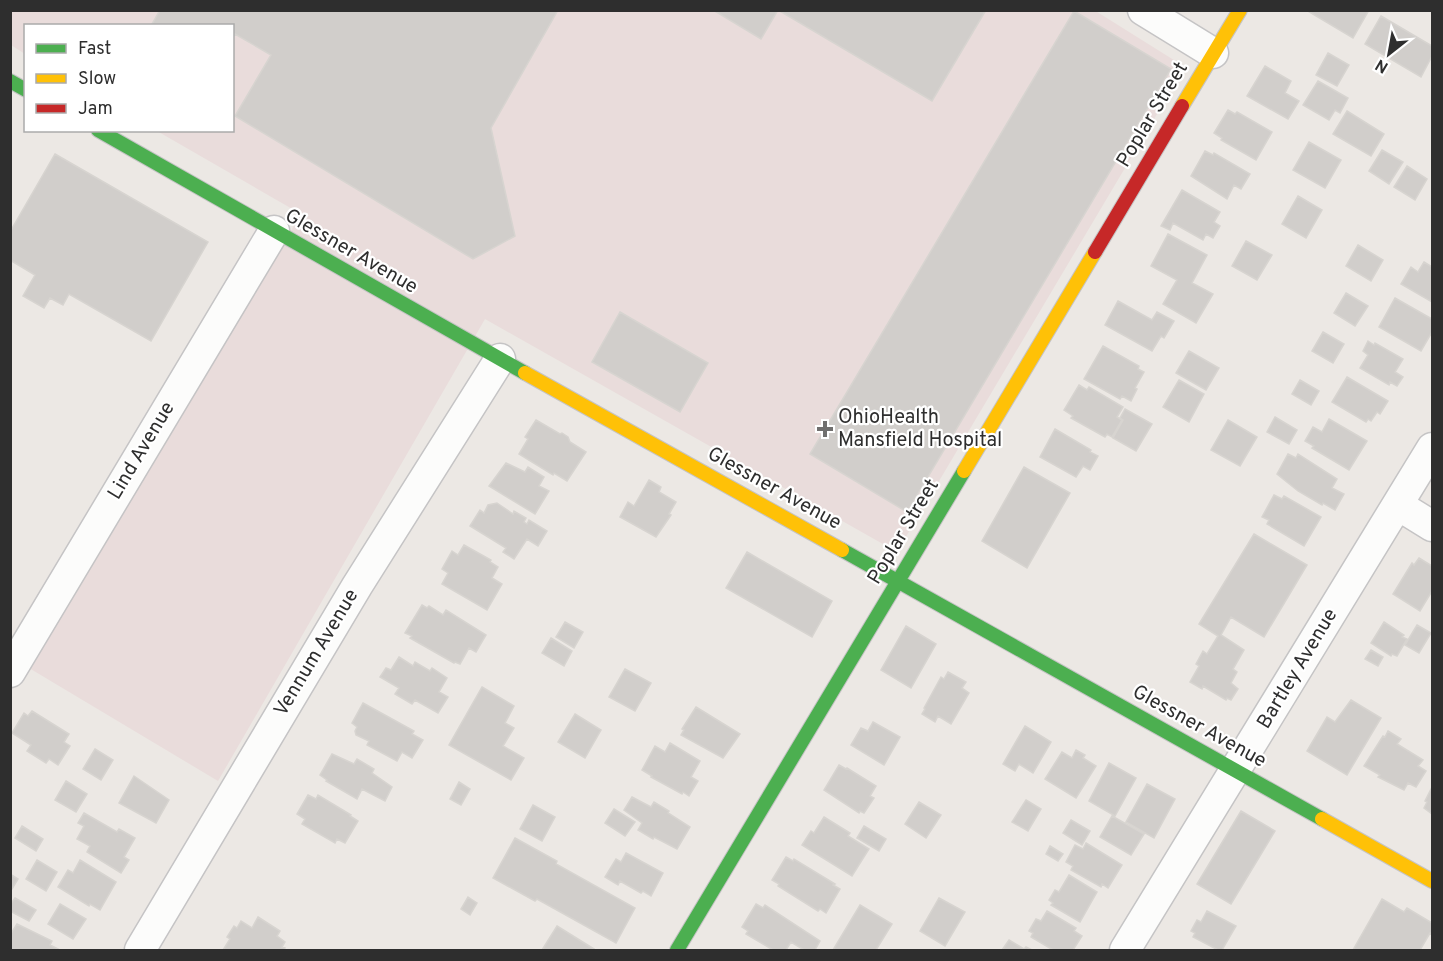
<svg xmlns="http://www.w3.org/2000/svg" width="1443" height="961" viewBox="0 0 1443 961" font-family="Overpass,sans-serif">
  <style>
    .medical { fill: #e9dcdb }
    .building { fill: #d1cecb; stroke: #d7d4d0; stroke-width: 1.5 }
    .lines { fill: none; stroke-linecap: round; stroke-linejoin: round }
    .street-casing { stroke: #c5c4c5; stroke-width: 33 }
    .fast-casing { stroke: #c5c4c5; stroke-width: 16 }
    .slow-casing { stroke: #c5c4c5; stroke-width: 16 }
    .jam-casing { stroke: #c5c4c5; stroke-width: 16 }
    .street { stroke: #fcfcfb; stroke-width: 30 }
    .fast { stroke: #4caf50; stroke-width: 14 }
    .slow { stroke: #ffc107; stroke-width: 14 }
    .jam { stroke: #c62828; stroke-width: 14 }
    .poi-dot { fill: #706f6e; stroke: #fff; stroke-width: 2 }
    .labels { text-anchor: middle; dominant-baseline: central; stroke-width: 4.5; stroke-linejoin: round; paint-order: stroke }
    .street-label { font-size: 20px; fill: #2e2e2e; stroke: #fff }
    .poi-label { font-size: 20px; fill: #2e2e2e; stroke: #fff; text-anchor: start }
  </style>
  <rect width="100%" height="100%" fill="#ece8e4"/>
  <path class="medical" d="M11,10H1094L1185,67L904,540L890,548L485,319L218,781L29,668L301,214L157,131L232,130V26H26L25,54L11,45Z"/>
  <path class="building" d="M160,10H558L491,128L515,236L473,259L235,116L271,55L235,34L232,38V26H155L152,24Z
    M713,10H778L761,39Z
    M778,10H986L932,101Z
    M1306,10H1369L1353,38Z
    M1074,11L1171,69L907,512L810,454Z
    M1381,16L1432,46V56L1421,77L1365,44Z
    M1328,53L1349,65L1337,86L1316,75Z
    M1265,66L1291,81L1285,93L1299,101L1288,119L1247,96Z
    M1318,81L1348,98L1340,113L1335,110L1329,120L1303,105Z
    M1228,110L1235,114L1237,112L1272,132L1256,160L1221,140L1222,138L1214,133Z
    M1347,111L1384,134L1371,156L1333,134Z
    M1309,142L1341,160L1325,188L1293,170Z
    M1382,150L1403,162L1389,184L1369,171Z
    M1205,151L1213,155L1214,153L1250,174L1241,189L1234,185L1227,199L1191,176Z
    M55,154L208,242L151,341L69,294L63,305L50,298L44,308L23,296L35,275L10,260V232Z
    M1407,166L1427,179L1415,200L1394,187Z
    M1182,190L1220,212L1214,222L1220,226L1213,238L1206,234L1203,240L1173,223L1170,230L1161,226Z
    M1298,196L1322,210L1306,238L1282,224Z
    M1168,234L1207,255L1192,283L1213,294L1196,323L1163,304L1177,280L1151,266Z
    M1246,241L1272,255L1257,280L1232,266Z
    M1358,245L1383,260L1371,281L1346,266Z
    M1424,262L1432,267V302L1401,284L1411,267L1418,272Z
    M1346,293L1368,306L1355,326L1334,313Z
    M1395,298L1432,319V332L1421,351L1379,327Z
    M1118,301L1152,320L1157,312L1174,321L1164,338L1161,336L1152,351L1105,325Z
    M620,312L708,363L680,412L592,362Z
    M1323,332L1344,344L1333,363L1312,351Z
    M1368,341L1374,345L1375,343L1403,359L1395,372L1403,377L1397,386L1390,382L1389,385L1360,368L1368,355L1363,351Z
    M1103,346L1139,366L1138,369L1144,372L1135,388L1137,389L1131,401L1122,396L1120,399L1084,379Z
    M1189,351L1219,368L1206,390L1176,373Z
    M1347,377L1388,401L1380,414L1377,412L1371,421L1368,419L1366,422L1332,402Z
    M1179,380L1204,394L1189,422L1163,407Z
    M1300,380L1319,391L1311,405L1292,394Z
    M1079,385L1087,390L1089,387L1123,407L1117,417L1122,420L1112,437L1107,434L1105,437L1071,418L1073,416L1064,410Z
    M1125,409L1152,424L1136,451L1113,438L1123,420L1120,418Z
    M1275,417L1297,430L1289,444L1267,432Z
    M1329,419L1367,441L1349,470L1312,448L1314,446L1305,441L1313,427L1322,432Z
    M536,420L560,434L562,433L568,437L570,442L586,452L567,481L554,473L553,475L519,454L528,439L525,437Z
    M1228,420L1257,437L1240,466L1211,450Z
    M1055,429L1091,450L1090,452L1098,456L1090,470L1083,466L1076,477L1040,457Z
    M1288,454L1296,458L1298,454L1337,479L1332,488L1344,494L1335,510L1323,503L1322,505L1298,491L1277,474Z
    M506,463L525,472L528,467L544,477L539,486L549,491L535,514L489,486Z
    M1024,467L1070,493L1027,568L982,541Z
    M649,480L661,487L659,492L676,502L669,514L671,515L656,537L620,517L628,502L634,506Z
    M1274,495L1282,499L1284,496L1321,517L1304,546L1267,524L1269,520L1262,517Z
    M497,503L513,514L514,511L526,518L524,522L527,524L529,520L547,531L538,546L527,539L514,559L503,552L506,548L470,526L480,510L484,513L488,505Z
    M1254,534L1307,565L1264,637L1231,617L1221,635L1244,650L1233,669L1237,672L1231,683L1238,689L1231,700L1227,698L1226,700L1203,686L1202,689L1190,682L1199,666L1196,664L1203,651L1207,654L1218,636L1199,624Z
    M464,545L491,560L490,562L498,567L492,578L502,584L487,610L442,584L448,573L442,569L452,551L458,555Z
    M747,552L832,601L812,637L726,588Z
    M1419,558L1432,566V591L1420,611L1393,594L1412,563L1414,565Z
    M422,605L427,608L429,606L443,615L446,610L486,635L476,652L469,648L460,664L455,662L454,663L410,638L412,636L405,633Z
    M565,622L583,632L574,648L556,637Z
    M1384,622L1404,635L1402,637L1407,639L1397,656L1392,654L1391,656L1371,643Z
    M1417,625L1431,633L1419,653L1405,645Z
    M906,626L936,644L911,688L881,670Z
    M551,638L572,651L564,666L542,653Z
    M1371,650L1383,657L1378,666L1365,659Z
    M399,657L413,666L415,662L430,671L432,668L447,678L439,692L448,697L438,713L415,700L412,704L395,694L399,688L380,677L386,668L391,670Z
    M625,669L651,683L635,711L609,697Z
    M948,672L966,682L962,688L969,693L951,724L938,716L935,722L922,714L925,709L924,708L941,677L944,679Z
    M482,687L514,706L505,723L514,728L503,746L524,758L511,780L449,745Z
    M1351,700L1381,718L1347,775L1307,751L1327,717L1335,722Z
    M363,703L414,731L412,734L423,740L412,758L402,752L397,761L367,745L369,741L356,735L355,731L357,727L352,723Z
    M696,707L740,734L723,758L681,735L684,730L682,729Z
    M32,711L69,734L64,742L70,746L58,765L49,759L46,763L27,751L31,745L12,733L24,713L28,716Z
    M575,714L601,730L585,758L558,742Z
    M873,722L900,737L884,765L851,745L861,728L868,731Z
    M1025,726L1051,742L1033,773L1019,764L1015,771L1003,764Z
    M1388,731L1401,739L1397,744L1423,760L1418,766L1426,771L1416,787L1408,783L1404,790L1378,777L1380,775L1364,766L1383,736L1385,737Z
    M670,743L700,761L691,777L698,781L689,796L683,792L682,794L651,777L652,776L642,770L655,746L665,752Z
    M95,749L113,760L101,780L83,769Z
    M1076,750L1085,755L1083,758L1096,766L1076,798L1045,779L1062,752L1072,758Z
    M332,754L354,764L357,759L374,769L372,773L392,787L385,801L362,789L357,799L326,781L327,780L320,775Z
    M1109,763L1136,778L1115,816L1089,801Z
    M839,765L846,769L847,768L876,786L870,796L874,798L864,813L860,811L859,813L824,790Z
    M134,776L169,800L156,823L119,803Z
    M66,781L87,794L76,812L55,800Z
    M459,782L470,789L461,805L450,799Z
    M1147,784L1175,799L1154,838L1126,822Z
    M1432,787V814L1424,808L1427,802L1425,801Z
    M308,795L316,799L318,795L351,815L350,816L358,821L345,843L337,839L335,843L302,824L305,819L297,814Z
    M632,797L651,807L654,802L669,811L668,813L690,827L677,849L654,837L653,839L638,830L642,823L624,810Z
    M1026,800L1041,809L1028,831L1012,822Z
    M919,802L941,815L926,838L905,824Z
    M533,805L555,817L542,841L520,829Z
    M614,809L635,822L625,836L605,823Z
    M1241,811L1275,831L1231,904L1197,884Z
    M84,813L117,832L119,829L135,838L124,857L129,860L121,873L87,852L90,846L77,839L84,826L78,823Z
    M1112,816L1144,834L1131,855L1100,837Z
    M824,817L850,833L848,836L869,849L852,876L802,845L811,831L814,833Z
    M1071,820L1090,831L1082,845L1063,833Z
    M22,826L43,839L36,851L15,838Z
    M864,826L886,839L879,851L857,838Z
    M515,838L557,861L556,864L635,908L616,943L537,899L535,901L493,878Z
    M1086,843L1122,865L1108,888L1102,884L1101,887L1071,870L1073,866L1066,862L1075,845L1083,849Z
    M1050,846L1063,854L1058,861L1046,854Z
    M626,853L663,873L651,896L643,891L641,893L620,881L618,885L605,877L616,859L621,862Z
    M786,857L793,861L794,859L835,884L833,885L840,889L826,913L820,909L818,911L778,886L779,884L772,880Z
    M37,860L57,872L46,891L26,879Z
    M80,860L116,882L100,910L90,904L89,906L58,887L68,870L73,873Z
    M10,874L18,879L12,889H10Z
    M1069,875L1097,892L1080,922L1051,905L1053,903L1049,900L1055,890L1059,892Z
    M468,897L477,903L470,915L461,909Z
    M15,898L36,910L29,921L10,911V905Z
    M939,898L965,912L945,946L920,931Z
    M1382,899L1404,912L1407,908L1432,923V934L1430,933L1420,950H1353Z
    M60,904L86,919L73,939L48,924Z
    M756,904L763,908L765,905L820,941L815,950H804L791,942L786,950H773L746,934L748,931L742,927Z
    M860,905L892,924L876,950H833Z
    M1047,911L1076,928L1074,931L1082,936L1073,950H1053L1031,937L1033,933L1029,931L1036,919L1041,921Z
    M1207,911L1236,926L1222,950H1218L1193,937L1195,933L1191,931L1197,920L1201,922Z
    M258,917L280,931L277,936L285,942L282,947L285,948L284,950H223L230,939L227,937L234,926L237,928L241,921L252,928Z
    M17,924L52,941L50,945L60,950H10V935Z
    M557,926L594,949L593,950H542Z
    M1009,940L1024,949L1026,947L1032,950H1002Z"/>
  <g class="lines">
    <defs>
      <path id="street" d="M1143,10L1213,53
        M1398,505L1432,526
        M10,672L274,231
        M140,950L357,586L500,359
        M1125,950L1432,448"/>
      <path id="fast" d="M10,81L26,90
        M98,130L525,373
        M842,550L1322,819
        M677,950L964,471"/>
      <path id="slow" d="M1182,106L1240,10
        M525,373L842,550
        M964,471L1095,252
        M1322,819L1432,881"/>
      <path id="jam" d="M1095,252L1182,106"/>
    </defs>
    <use href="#street" class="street-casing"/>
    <use href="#fast" class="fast-casing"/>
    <use href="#slow" class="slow-casing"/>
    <use href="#jam" class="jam-casing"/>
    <use href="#street" class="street"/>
    <use href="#fast" class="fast"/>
    <use href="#slow" class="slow"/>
    <use href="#jam" class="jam"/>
  </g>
  <path class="poi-dot" d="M822 420h6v6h6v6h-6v6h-6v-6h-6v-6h6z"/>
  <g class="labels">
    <g class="street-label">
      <text transform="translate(1153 115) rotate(-59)">Poplar Street</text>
      <text transform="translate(351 252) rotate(30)">Glessner Avenue</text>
      <text transform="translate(142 451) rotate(-59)">Lind Avenue</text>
      <text transform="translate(774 489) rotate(29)">Glessner Avenue</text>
      <text transform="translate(904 532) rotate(-59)">Poplar Street</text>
      <text transform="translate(317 653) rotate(-59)">Vennum Avenue</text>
      <text transform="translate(1298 669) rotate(-59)">Bartley Avenue</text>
      <text transform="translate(1199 727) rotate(29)">Glessner Avenue</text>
    </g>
    <g class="poi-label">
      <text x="838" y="418">OhioHealth<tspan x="838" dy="23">Mansfield Hospital</tspan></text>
    </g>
  </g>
  <rect width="1443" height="961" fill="none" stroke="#2e2e2e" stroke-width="24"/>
  <rect x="24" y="24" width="210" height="108" fill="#ffffff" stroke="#ababab" stroke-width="1.5"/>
  <rect x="36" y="44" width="30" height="9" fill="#4caf50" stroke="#ababab" stroke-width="1.5"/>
  <text x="78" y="54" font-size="18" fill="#2e2e2e">Fast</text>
  <rect x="36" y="74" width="30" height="9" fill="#ffc107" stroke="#ababab" stroke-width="1.5"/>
  <text x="78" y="84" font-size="18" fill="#2e2e2e">Slow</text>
  <rect x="36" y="104" width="30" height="9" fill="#c62828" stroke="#ababab" stroke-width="1.5"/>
  <text x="78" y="114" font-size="18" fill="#2e2e2e">Jam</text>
  <g transform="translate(1389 54) rotate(211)" stroke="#ffffff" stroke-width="4.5" paint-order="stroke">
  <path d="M0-4.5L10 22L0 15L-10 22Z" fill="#2e2e2e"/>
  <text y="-9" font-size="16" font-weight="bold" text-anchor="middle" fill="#2e2e2e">N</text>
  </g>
</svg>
